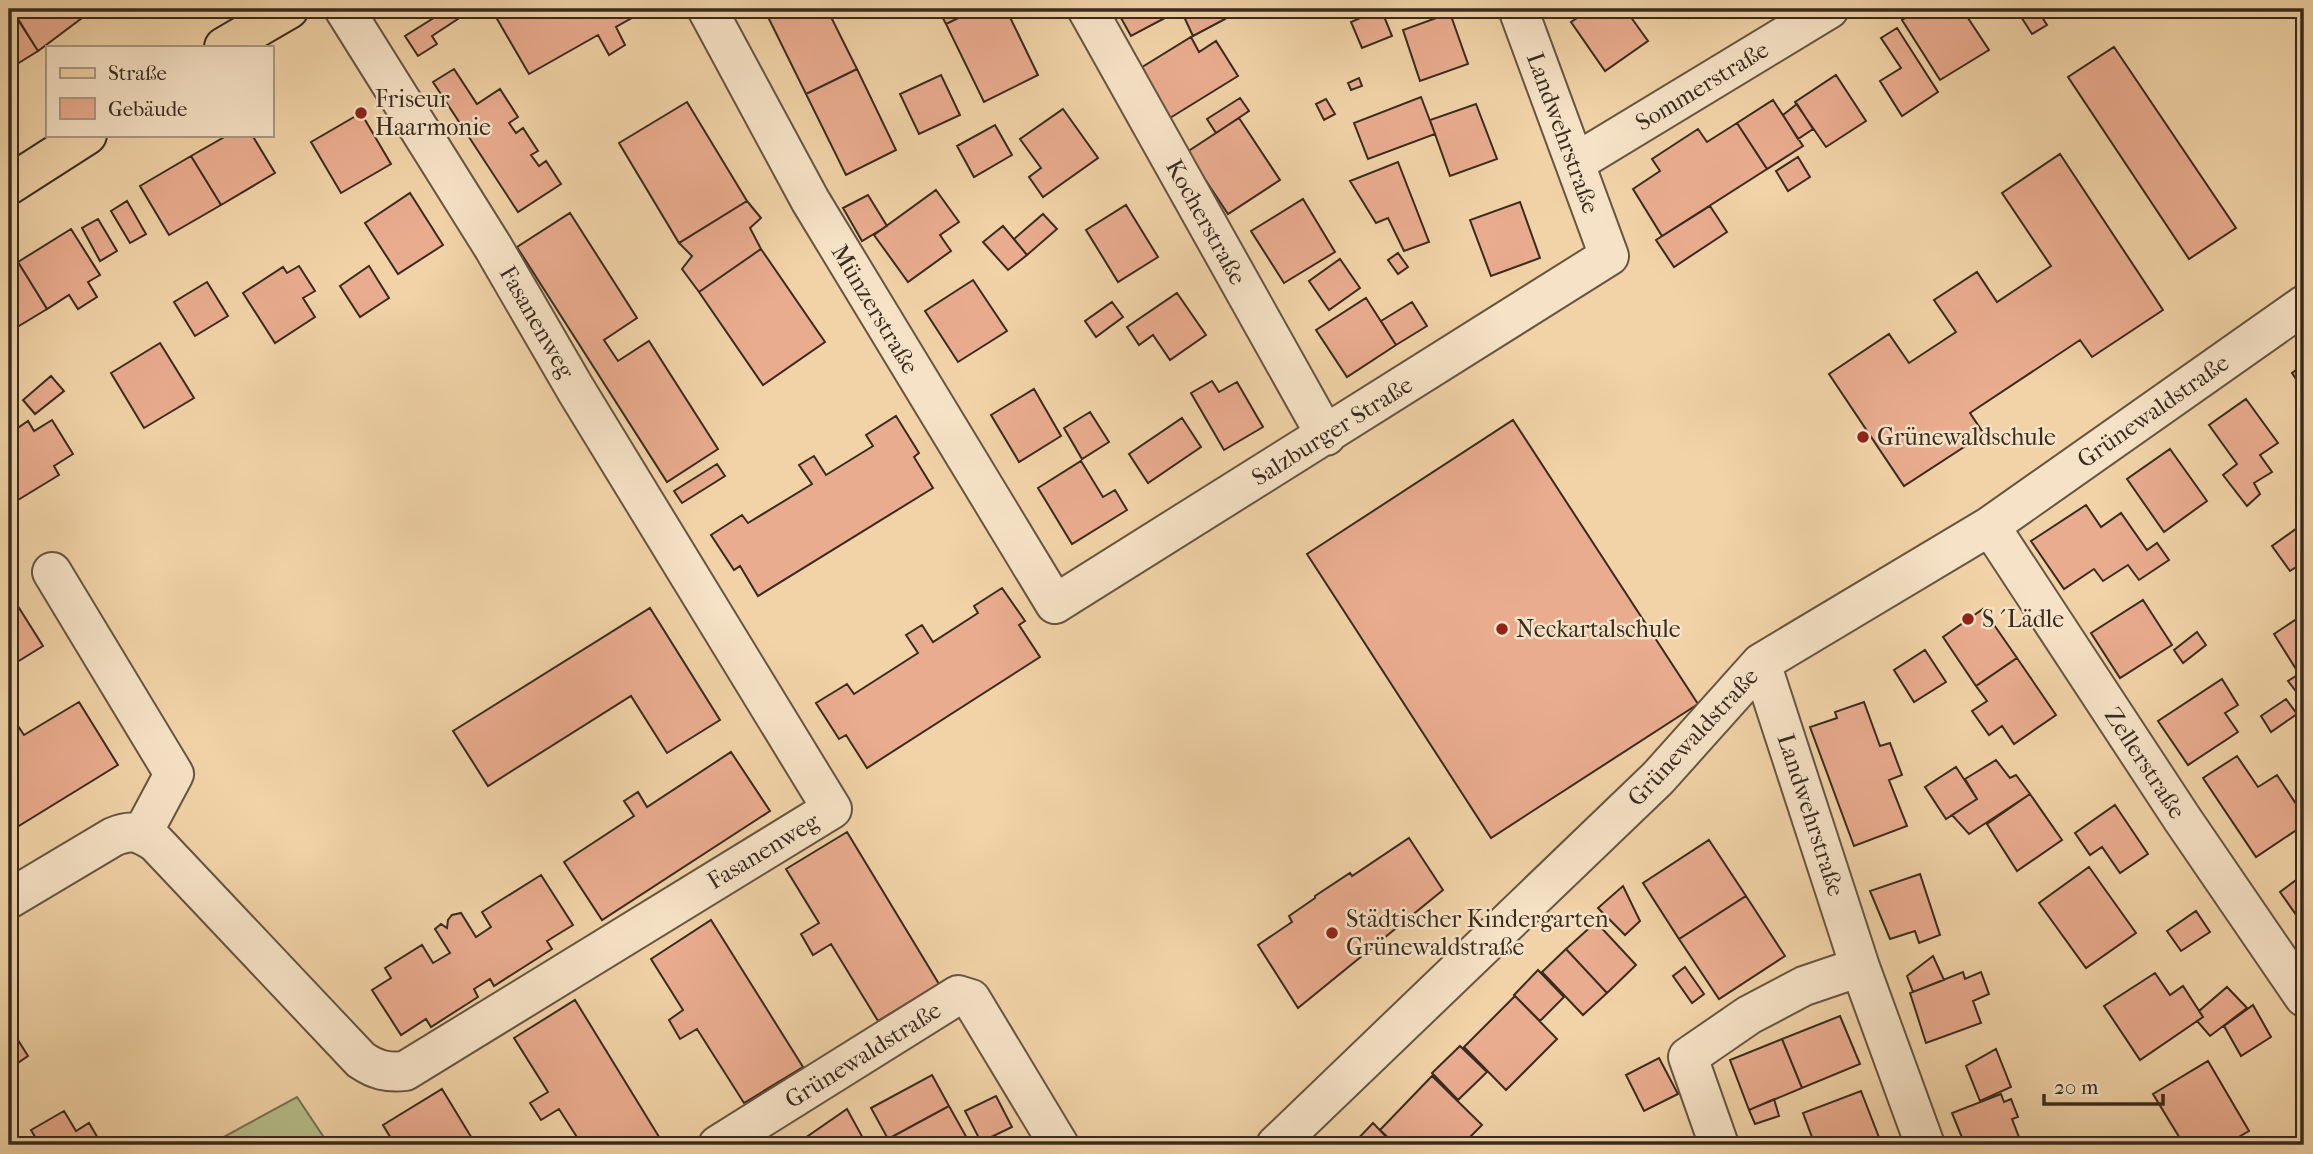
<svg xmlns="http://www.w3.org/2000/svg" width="2313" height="1154" viewBox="0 0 2313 1154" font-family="'IM FELL French Canon',serif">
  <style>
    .green { fill: #b6bd8a; stroke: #777454; stroke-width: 2 }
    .building { fill: #eaac8f; stroke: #382b1f; stroke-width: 2 }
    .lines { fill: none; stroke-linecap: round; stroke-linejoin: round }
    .minor-casing { stroke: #665541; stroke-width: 42 }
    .major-casing { stroke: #382b1f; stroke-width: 42 }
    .minor { stroke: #f6e2c6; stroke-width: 38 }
    .major { stroke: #f1d3a7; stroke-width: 38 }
    .poi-dot { fill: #8f2418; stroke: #f6e2c6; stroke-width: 2.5 }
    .labels { text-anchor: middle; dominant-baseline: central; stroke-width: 5; stroke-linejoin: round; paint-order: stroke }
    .street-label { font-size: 24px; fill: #382b1f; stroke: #f6e2c6 }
    .poi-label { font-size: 24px; fill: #382b1f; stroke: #f6e2c6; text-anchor: start }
  </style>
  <rect width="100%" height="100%" fill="#f1d3a7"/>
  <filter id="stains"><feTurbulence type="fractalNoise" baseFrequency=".00286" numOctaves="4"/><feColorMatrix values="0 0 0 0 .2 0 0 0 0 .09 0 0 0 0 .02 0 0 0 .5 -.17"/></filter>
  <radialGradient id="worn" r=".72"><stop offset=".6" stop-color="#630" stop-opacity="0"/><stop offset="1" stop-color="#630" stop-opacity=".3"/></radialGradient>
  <path class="green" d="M297,1097L329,1145H209Z"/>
  <path class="building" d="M9,9H11L38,51L9,69Z
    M24,9H94L38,51L15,14Z
    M448,9H473L432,36L437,44L418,56L405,36Z
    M499,9H645L646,10L616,27L625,45L609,55L598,35L529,74L493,12Z
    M780,9H827L857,69L806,94L767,15Z
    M938,9H977L946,24Z
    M977,9H1006L1038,75L984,102L946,24Z
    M1116,9H1182L1131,36Z
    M1204,9H1220L1225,19L1193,36L1185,19Z
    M1381,9L1392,36L1362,48L1351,22Z
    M1591,9H1625L1648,41L1605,71L1571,22Z
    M1683,9H1704L1689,18Z
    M1920,9H1962L1989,50L1940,80L1902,20Z
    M2016,9H2037L2047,25L2032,34Z
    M1450,13L1468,64L1420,81L1403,30Z
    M1897,28L1938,92L1902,116L1880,81L1901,68L1881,38Z
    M1191,37L1199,52L1216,41L1238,76L1170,118L1139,69Z
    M2114,47L2236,228L2189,259L2068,77Z
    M454,69L477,104L500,89L518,117L509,123L516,133L523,128L538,151L531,155L539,166L546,161L561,184L518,212L433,82Z
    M857,69L896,150L846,175L806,94Z
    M941,75L960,115L919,134L900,94Z
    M1836,75L1866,121L1826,147L1795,102Z
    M1359,78L1362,86L1351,90L1348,83Z
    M1421,97L1435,134L1368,159L1354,123Z
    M1240,98L1249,111L1216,133L1207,119Z
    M1326,99L1335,114L1324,120L1316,104Z
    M1773,100L1803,146L1767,169L1737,123Z
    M687,102L747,201L679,243L619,143Z
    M1476,104L1497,159L1450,176L1430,120Z
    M1797,104L1813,129L1798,139L1783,115Z
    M1063,109L1098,158L1043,197L1029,177L1041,168L1020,139Z
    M361,113L391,164L341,193L311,142Z
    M1239,118L1280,180L1228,214L1187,152Z
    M1737,123L1767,169L1662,236L1633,189L1660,171L1652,159L1698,129L1707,142Z
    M995,125L1012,155L974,177L957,146Z
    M228,135H252L275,173L221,205L191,156Z
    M2060,154L2163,310L2092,357L2080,340L1970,413L1984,434L1904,486L1829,374L1889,334L1909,363L1956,332L1934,300L1977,272L1997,302L2051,266L2002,193Z
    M191,156L221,205L169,235L140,186Z
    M1798,157L1810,177L1788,191L1776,171Z
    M1398,162L1429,242L1404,251L1388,218L1376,223L1350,181Z
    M936,190L959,222L940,235L951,251L908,282L874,235Z
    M410,193L443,245L398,274L365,223Z
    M868,195L887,226L862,241L843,208Z
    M1303,199L1335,252L1284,283L1251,231Z
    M127,201L146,234L130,243L111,211Z
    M747,201L761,218L750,228L761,249L699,292L682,269L692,256L679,243Z
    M1520,202L1540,258L1491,276L1470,220Z
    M1126,205L1158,257L1118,282L1086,230Z
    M1710,206L1727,232L1674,267L1656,240Z
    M570,213L637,318L604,340L618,361L649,341L718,449L667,482L517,247Z
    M1043,214L1057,229L1027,255L1014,239Z
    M98,219L117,251L100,261L82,228Z
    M1003,226L1027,255L1008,270L983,242Z
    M71,229L100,275L88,282L97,297L78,309L69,295L47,309L18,262Z
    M761,249L825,342L763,385L699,292Z
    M1398,253L1408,267L1398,274L1388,260Z
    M1340,259L1360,288L1329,310L1309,281Z
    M18,262L47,309L9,332V268Z
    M299,266L315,291L303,298L315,317L275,343L243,293L283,267L287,273Z
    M369,266L389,298L360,317L340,286Z
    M973,280L1007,331L958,362L925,311Z
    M207,282L228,316L195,336L174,302Z
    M1177,293L1206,335L1170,360L1153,335L1139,345L1127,327Z
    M1366,298L1396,345L1347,377L1316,330Z
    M1112,302L1123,317L1096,337L1085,321Z
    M1412,302L1427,326L1396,345L1381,321Z
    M160,343L194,398L144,428L111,373Z
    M2304,364V391L2292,373Z
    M51,376L64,391L35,414L23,400Z
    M1212,381L1219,392L1237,382L1263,427L1224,450L1191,393Z
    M1034,389L1061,436L1019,462L991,415Z
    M2246,399L2278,443L2260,455L2272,472L2254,483L2260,494L2247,506L2223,475L2237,464L2209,425Z
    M1090,412L1109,442L1082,459L1064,428Z
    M896,416L919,453L914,457L933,488L758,596L740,566L734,570L711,535L742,515L748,523L812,484L799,465L814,456L826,475L873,446L866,435Z
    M1182,418L1201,447L1148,483L1129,454Z
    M52,420L73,454L54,466L59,475L18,500L9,486V434L28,421L34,431Z
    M1513,420L1698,704L1491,838L1307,554Z
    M2170,449L2207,501L2164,532L2127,479Z
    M1081,461L1103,497L1115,490L1127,510L1072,544L1038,488Z
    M717,464L725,476L682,503L674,491Z
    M2086,505L2101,527L2121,513L2147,550L2157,543L2169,560L2139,580L2128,565L2103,581L2094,569L2064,589L2031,541Z
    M2304,523V562L2290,571L2272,546Z
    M1002,588L1025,621L1019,625L1040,657L867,768L846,735L839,739L816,703L847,684L854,694L918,653L906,635L922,625L933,642L978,613L974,606Z
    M9,592L43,646L9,667Z
    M2143,600L2172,645L2120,678L2091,633Z
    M650,608L720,720L667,753L631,696L488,786L453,731Z
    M1983,609L2017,658L1976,686L1943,637Z
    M2304,614V690L2298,694L2288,681L2299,674L2274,634Z
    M2197,632L2206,645L2183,663L2174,650Z
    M1925,650L1946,682L1914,702L1894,670Z
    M2017,658L2056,715L2014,744L2002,726L1989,735L1972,711L1987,701L1976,686Z
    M2222,679L2238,705L2225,713L2238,732L2188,765L2158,721Z
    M2286,699L2297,714L2271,732L2261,716Z
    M79,702L118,765L9,832V732L18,726L24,735Z
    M1864,702L1880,746L1890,743L1902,775L1889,780L1907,826L1854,846L1810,727L1837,718L1835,712Z
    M731,752L770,811L602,920L564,862L634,816L624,801L638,792L647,807Z
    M2237,756L2258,787L2277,775L2304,816V825L2256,857L2203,778Z
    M1996,760L2010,778L2016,775L2030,794L1969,834L1952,815L1977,799L1965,779Z
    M1956,767L1977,799L1946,819L1925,787Z
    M2030,794L2062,840L2017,871L1987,824Z
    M2115,805L2148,854L2120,873L2102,847L2090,855L2075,833Z
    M847,832L939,984L878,1021L831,944L813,955L801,934L819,923L786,869Z
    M1409,838L1443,890L1298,1008L1258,945L1292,922L1289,916L1315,898V896L1350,873L1352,876Z
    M1709,840L1746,896L1679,939L1643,883Z
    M2089,867L2136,933L2086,968L2039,903Z
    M1920,874L1940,935L1919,943L1915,931L1890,939L1870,891Z
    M2304,874V926L2280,892Z
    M541,875L573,925L547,941L552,949L494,986L490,979L474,989L478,997L431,1027L426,1019L401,1035L372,990L391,978L385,968L422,945L433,963L450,953L435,929L441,924L447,928L448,920L452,915L461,913L476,937L491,927L482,912Z
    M1623,886L1640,921L1625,935L1598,908Z
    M1746,896L1785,956L1719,999L1679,939Z
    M2196,911L2210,932L2181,951L2167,931Z
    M711,920L803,1067L744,1103L697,1029L680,1039L669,1020L683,1010L651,959Z
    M1596,922L1636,965L1607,993L1566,949Z
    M1566,949L1607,993L1583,1015L1542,972Z
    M1933,956L1944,980L1913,992L1907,976Z
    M1685,967L1704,994L1692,1003L1673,976Z
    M1538,970L1564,997L1540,1021L1514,995Z
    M1963,972L1965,979L1981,972L1989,994L1973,1001L1981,1023L1926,1043L1910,993Z
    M2155,973L2170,995L2183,986L2203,1017L2140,1060L2104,1006Z
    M2227,987L2247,1008L2210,1036L2197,1021L2203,1017L2199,1011Z
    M1515,996L1557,1039L1506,1090L1464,1047Z
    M575,1000L664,1145H582L559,1109L541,1120L530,1103L548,1092L514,1038Z
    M2253,1005L2271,1037L2241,1056L2224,1026Z
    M1840,1016L1860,1064L1802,1088L1782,1039Z
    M11,1029L28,1056L9,1069V1030Z
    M1782,1039L1802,1088L1749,1110L1730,1060Z
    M1460,1046L1487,1072L1458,1100L1432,1073Z
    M1996,1049L2011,1087L1980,1101L1966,1066Z
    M1659,1058L1678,1094L1644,1111L1626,1075Z
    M2208,1061L2249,1131L2225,1145H2184L2153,1094Z
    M932,1075L949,1106L888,1139L871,1108Z
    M1432,1076L1482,1125L1462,1145H1396L1380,1130Z
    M442,1089L476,1145H395L383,1125Z
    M1861,1091L1880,1140L1866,1145H1815L1803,1113Z
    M2001,1094L2004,1102L2011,1099L2018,1117L2012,1119L2022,1145H1965L1952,1113Z
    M996,1096L1012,1127L981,1142L965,1111Z
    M1774,1099L1779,1116L1755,1124L1749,1110Z
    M949,1106L968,1140L958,1145H892L888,1139Z
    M847,1109L864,1140L855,1145H795Z
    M64,1111L76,1131L89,1123L102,1145H40L31,1130Z
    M1373,1123L1394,1145H1355L1353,1144Z
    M2304,1135V1145H2299L2296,1140Z"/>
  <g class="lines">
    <defs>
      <path id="minor" d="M707,9L810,200L1055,604L1609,256L1518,9
        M1087,9L1326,436
        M1575,163L1829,9
        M1990,526L2183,820L2304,997
        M52,572L174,774L142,834
        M1761,663L1860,967L1925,1145
        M9,899L113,837C132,829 139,832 156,843L361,1060C376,1070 387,1073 405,1071L832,809L576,390L493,247L344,9
        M718,1145L958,995L971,999L1059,1145
        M1276,1145L1658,778L1761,663L1990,526L2304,305
        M1719,1145L1688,1057L1749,1015L1804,986L1860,967"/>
      <path id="major" d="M224,47L289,9
        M9,185L87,135"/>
    </defs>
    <use href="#minor" class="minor-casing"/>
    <use href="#major" class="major-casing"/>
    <use href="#minor" class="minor"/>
    <use href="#major" class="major"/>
  </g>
  <g class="poi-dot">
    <circle cx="361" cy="113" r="7"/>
    <circle cx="1863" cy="437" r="7"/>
    <circle cx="1968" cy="619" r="7"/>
    <circle cx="1502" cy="629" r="7"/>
    <circle cx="1332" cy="933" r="7"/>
  </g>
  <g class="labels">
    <g class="street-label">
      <text transform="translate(1702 86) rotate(-31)">Sommerstraße</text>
      <text transform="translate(1563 133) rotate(70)">Landwehrstraße</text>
      <text transform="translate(1206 222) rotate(61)">Kocherstraße</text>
      <text transform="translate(875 309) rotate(59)">Münzerstraße</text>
      <text transform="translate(537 322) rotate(60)">Fasanenweg</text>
      <text transform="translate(2153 411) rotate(-35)">Grünewaldstraße</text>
      <text transform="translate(1332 431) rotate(-32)">Salzburger Straße</text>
      <text transform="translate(1693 737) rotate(-47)">Grünewaldstraße</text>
      <text transform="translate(2145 763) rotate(57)">Zellerstraße</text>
      <text transform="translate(1811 815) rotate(72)">Landwehrstraße</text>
      <text transform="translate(763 851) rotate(-31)">Fasanenweg</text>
      <text transform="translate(863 1055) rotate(-32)">Grünewaldstraße</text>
    </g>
    <g class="poi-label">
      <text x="375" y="99">Friseur<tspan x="375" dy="28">Haarmonie</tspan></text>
      <text x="1877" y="437">Grünewaldschule</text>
      <text x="1982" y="619">S´Lädle</text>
      <text x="1516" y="629">Neckartalschule</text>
      <text x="1346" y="919">Städtischer Kindergarten<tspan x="1346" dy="28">Grünewaldstraße</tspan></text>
    </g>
  </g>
  <rect width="2313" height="1154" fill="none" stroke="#f1d3a7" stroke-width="35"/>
  <rect x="10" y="10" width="2292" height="1133" fill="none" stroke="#382b1f" stroke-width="3.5"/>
  <rect x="18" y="18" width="2278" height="1119" fill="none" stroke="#382b1f" stroke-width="2"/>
  <rect x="46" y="46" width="228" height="91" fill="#f6e2c6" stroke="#aa9983" stroke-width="2"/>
  <rect x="60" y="68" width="35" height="10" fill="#f1d3a7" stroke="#aa9983" stroke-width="2"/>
  <text x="108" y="80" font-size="21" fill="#382b1f">Straße</text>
  <rect x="60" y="98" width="35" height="21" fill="#eaac8f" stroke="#aa9983" stroke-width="2"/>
  <text x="108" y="116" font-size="21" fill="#382b1f">Gebäude</text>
  <path d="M2044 1094v10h119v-10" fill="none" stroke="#382b1f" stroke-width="3.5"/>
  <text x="2054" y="1094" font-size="21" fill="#382b1f" stroke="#f6e2c6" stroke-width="5" paint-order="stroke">20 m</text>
  <rect width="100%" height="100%" filter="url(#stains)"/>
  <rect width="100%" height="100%" fill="url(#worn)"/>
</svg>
